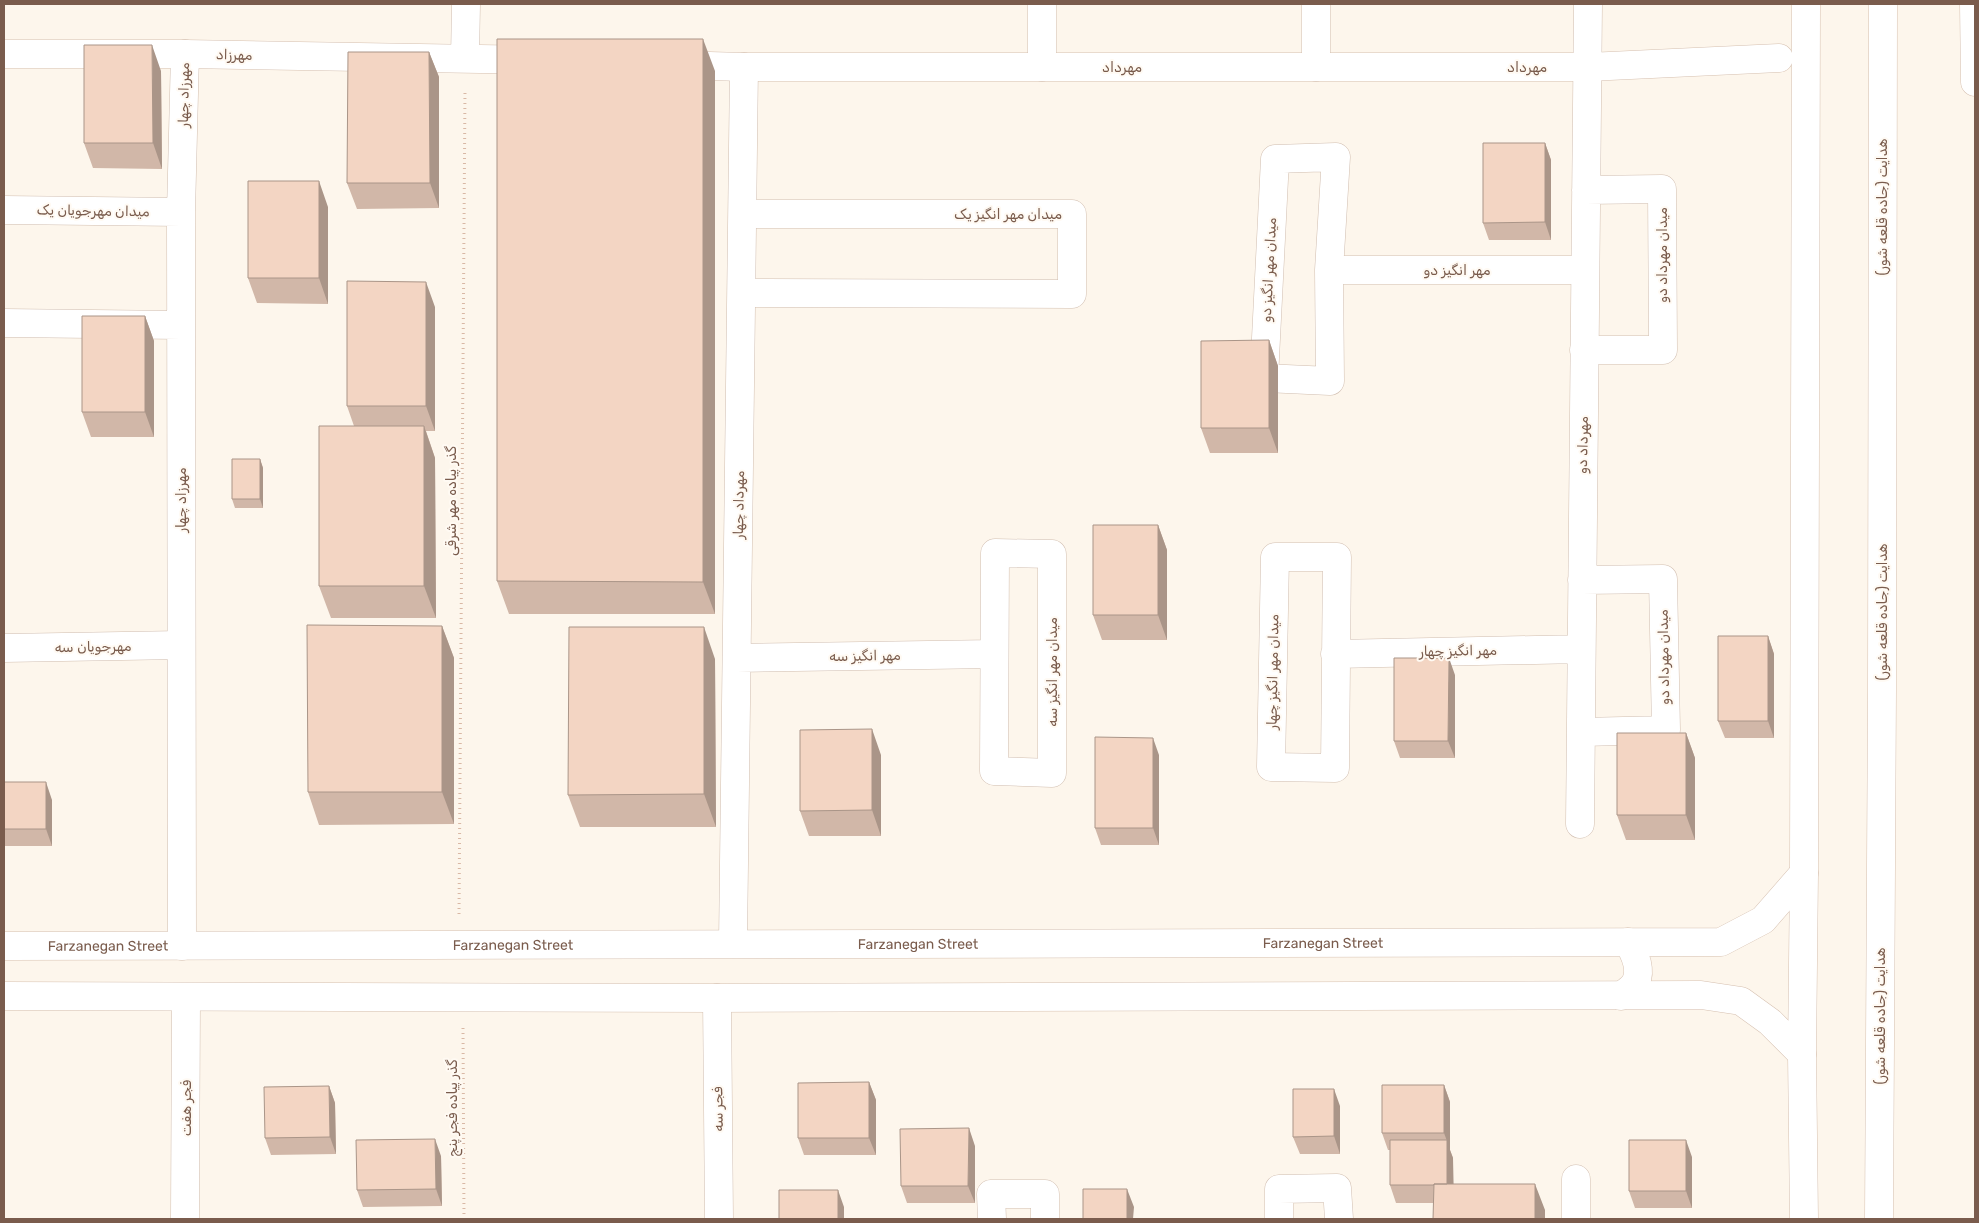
<svg xmlns="http://www.w3.org/2000/svg" width="1979" height="1223" viewBox="0 0 1979 1223" font-family="Rubik,Cairo,sans-serif">
  <style>
    .lines { fill: none; stroke-linecap: round; stroke-linejoin: round }
    .street-casing { stroke: #d1beb0; stroke-width: 29 }
    .secondary-casing { stroke: #d6c0b0; stroke-width: 29 }
    .path { stroke: #d9b8a5; stroke-width: 3; stroke-dasharray: 1 4; stroke-linecap: butt }
    .street { stroke: #fff; stroke-width: 28 }
    .secondary { stroke: #fff; stroke-width: 28 }
    .wall { fill: #d1b7a8 }
    .shaded-wall { fill: #aa9588 }
    .building { fill: #f3d5c3; stroke: #aa9588 }
    .labels { text-anchor: middle; dominant-baseline: central; stroke-width: 4; stroke-linejoin: round; paint-order: stroke }
    .street-label { font-size: 14px; fill: #7a5c4d; stroke: #fffaf3 }
  </style>
  <rect width="100%" height="100%" fill="#fdf6ec"/>
  <g class="lines">
    <defs>
      <path id="street" d="M465,58L466,4
        M1042,67V4
        M1316,67V4
        M1336,157L1329,270L1330,381L1264,378L1275,159Z
        M4,210L181,212
        M1329,270H1585
        M742,293L1072,294V214H743
        M4,323L181,325
        M1584,350H1663L1662,189L1586,190
        M995,553L1052,554V773L994,771Z
        M1275,557H1337L1335,768L1271,767Z
        M4,648L181,645
        M1335,654L1581,649
        M737,658L994,654
        M1581,732L1666,730L1663,579L1582,580
        M1580,824L1588,4
        M733,943L744,67
        M182,946L181,212L185,54
        M717,998L719,1219
        M1576,1179V1219
        M185,1219L186,997
        M992,1219L991,1194H1045V1219
        M1279,1219V1189L1337,1188L1339,1219"/>
      <g id="secondary">
        <path d="M1974,4L1975,82"/>
        <path d="M4,54H185L535,60"/>
        <path d="M675,65L744,67H1588L1779,58"/>
        <path id="s1" d="M4,946L1721,942L1763,920L1804,873"/>
        <path d="M4,996L717,998L1701,995L1741,1001L1770,1022L1802,1054"/>
        <path d="M1621,996C1625,993 1631,989 1634,985C1643,972 1635,954 1628,942"/>
        <path d="M1804,1219L1802,1054L1804,873L1806,4"/>
        <path d="M1879,1219L1882,690L1883,4"/>
      </g>
    </defs>
    <use href="#street" class="street-casing"/>
    <use href="#secondary" class="secondary-casing"/>
    <path class="path" d="M459,914L465,90
      M463,1028L464,1219"/>
    <use href="#street" class="street"/>
    <use href="#secondary" class="secondary"/>
  </g>
  <path class="wall" d="M429,52L439,77V208L357,209L347,183Z
    M161,71L162,169L93,168L84,143Z
    M715,71V614H509L497,581Z
    M1545,143L1551,160V240H1489L1483,223Z
    M328,207V304L257,303L248,278Z
    M435,307V431H426L435,458L436,618H331L319,586L354,426L347,406Z
    M145,316L154,341V437H91L82,412Z
    M1269,340L1278,366V453H1210L1201,428Z
    M260,459L263,468V508H235L232,499Z
    M1158,525L1167,550V640H1102L1093,615Z
    M442,626L454,658V824L319,825L308,792Z
    M1768,636L1774,654V738H1725L1718,721Z
    M715,659L716,827H580L568,795Z
    M1455,675V758H1400L1394,741Z
    M1686,733L1695,758V840H1626L1617,815Z
    M881,755V836H809L800,811Z
    M1159,755V845H1101L1095,828Z
    M4,782L52,800V846H4Z
    M869,1082L876,1100V1155H804L798,1138Z
    M1444,1085L1450,1102V1150L1453,1158V1184L1545,1210V1219H1433L1434,1203H1396L1390,1185V1150H1388L1382,1133Z
    M329,1086L335,1103L336,1154L271,1155L265,1138Z
    M1340,1106V1154H1300L1293,1137Z
    M975,1146V1203H907L901,1186Z
    M441,1156L442,1206L363,1207L357,1190Z
    M1692,1157V1208H1635L1629,1191Z"/>
  <path class="shaded-wall" d="M703,39L715,71V614L703,582Z
    M152,45L161,71L162,169L153,143Z
    M429,52L439,77V208L430,183Z
    M1545,143L1551,160V240L1545,222Z
    M319,181L328,207V304L319,278Z
    M426,282L435,307V431L426,406Z
    M145,316L154,341V437L145,412Z
    M1269,340L1278,366V453L1269,428Z
    M424,426L435,458L436,618L424,586Z
    M260,459L263,468V508L260,499Z
    M1158,525L1167,550V640L1158,615Z
    M442,626L454,658V824L442,792Z
    M704,627L715,659L716,827L704,794Z
    M1768,636L1774,654V738L1768,721Z
    M1449,658L1455,675V758L1448,741Z
    M872,729L881,755V836L872,810Z
    M1686,733L1695,758V840L1686,815Z
    M1153,738L1159,755V845L1153,828Z
    M46,782L52,800V846L46,829Z
    M869,1082L876,1100V1155L869,1138Z
    M1444,1085L1450,1102V1150L1453,1158L1454,1203L1447,1185V1141L1444,1133Z
    M329,1086L335,1103L336,1154L330,1137Z
    M1334,1089L1340,1106V1154L1334,1136Z
    M969,1128L975,1146V1203L968,1186Z
    M435,1139L441,1156L442,1206L436,1189Z
    M1686,1140L1692,1157V1208L1686,1191Z
    M1535,1184L1545,1210V1219H1535Z
    M1127,1189L1134,1207L1133,1219H1127Z
    M838,1190L844,1207V1219H838Z"/>
  <path class="building" d="M497,39H703V582L497,581Z
    M84,45H152L153,143H84Z
    M348,52H429L430,183H347Z
    M1483,143H1545V222L1483,223Z
    M248,181H319V278H248Z
    M347,281L426,282V406H347Z
    M82,316H145V412H82Z
    M1269,340V428H1201V341Z
    M319,426H424V586H319Z
    M232,459H260V499H232Z
    M1093,525H1158V615H1093Z
    M307,625L442,626V792H308Z
    M569,627H704V794L568,795Z
    M1718,636H1768V721H1718Z
    M1394,658H1449L1448,741H1394Z
    M872,729V810L800,811V730Z
    M1617,733H1686V815H1617Z
    M1095,737L1153,738V828H1095Z
    M4,782H46V829H4Z
    M869,1082V1138H798V1083Z
    M1382,1085H1444V1133H1382Z
    M329,1086L330,1137L265,1138L264,1087Z
    M1293,1089H1334V1136L1293,1137Z
    M969,1128L968,1186H901L900,1129Z
    M435,1139L436,1189L357,1190L356,1140Z
    M1390,1140H1447V1184H1434V1185H1390Z
    M1629,1140H1686V1191H1629Z
    M1434,1184H1535V1219H1433Z
    M1083,1189H1127V1219H1083Z
    M779,1190H838V1219H779Z"/>
  <g class="labels">
    <g class="street-label">
      <text transform="translate(234 55) rotate(1)">مهرزاد</text>
      <text x="1122" y="67">مهرداد</text>
      <text x="1527" y="67">مهرداد</text>
      <text transform="translate(184 95) rotate(-89)">مهرزاد چهار</text>
      <text transform="translate(1882 207) rotate(-90)">هدایت (جاده قلعه شور)</text>
      <text transform="translate(93 211) rotate(1)">میدان مهرجویان یک</text>
      <text x="1008" y="214">میدان مهر انگیز یک</text>
      <text transform="translate(1662 255) rotate(-90)">میدان مهرداد دو</text>
      <text transform="translate(1269 270) rotate(-87)">میدان مهر انگیز دو</text>
      <text x="1457" y="270">مهر انگیز دو</text>
      <text transform="translate(1583 445) rotate(-89)">مهرداد دو</text>
      <text transform="translate(181 500) rotate(-90)">مهرزاد چهار</text>
      <text transform="translate(451 501) rotate(-90)">گذر پیاده مهر شرقی</text>
      <text transform="translate(739 505) rotate(-89)">مهرداد چهار</text>
      <text transform="translate(1882 612) rotate(-90)">هدایت (جاده قلعه شور)</text>
      <text transform="translate(93 647) rotate(-1)">مهرجویان سه</text>
      <text transform="translate(1458 651) rotate(-1)">مهر انگیز چهار</text>
      <text transform="translate(865 656) rotate(-1)">مهر انگیز سه</text>
      <text transform="translate(1664 657) rotate(-91)">میدان مهرداد دو</text>
      <text transform="translate(1052 672) rotate(-90)">میدان مهر انگیز سه</text>
      <text transform="translate(1273 672) rotate(-89)">میدان مهر انگیز چهار</text>
      <text stroke="none"><textPath href="#s1" startOffset="1319">Farzanegan Street</textPath></text>
      <text stroke="none"><textPath href="#s1" startOffset="914">Farzanegan Street</textPath></text>
      <text stroke="none"><textPath href="#s1" startOffset="509">Farzanegan Street</textPath></text>
      <text stroke="none"><textPath href="#s1" startOffset="104">Farzanegan Street</textPath></text>
      <text transform="translate(1880 1016) rotate(-90)">هدایت (جاده قلعه شور)</text>
      <text transform="translate(186 1108) rotate(-90)">فجر هفت</text>
      <text transform="translate(452 1108) rotate(-90)">گذر پیاده فجر پنج</text>
      <text transform="translate(718 1109) rotate(-91)">فجر سه</text>
    </g>
  </g>
  <rect width="1979" height="1223" fill="none" stroke="#7a5c4d" stroke-width="10"/>
</svg>
